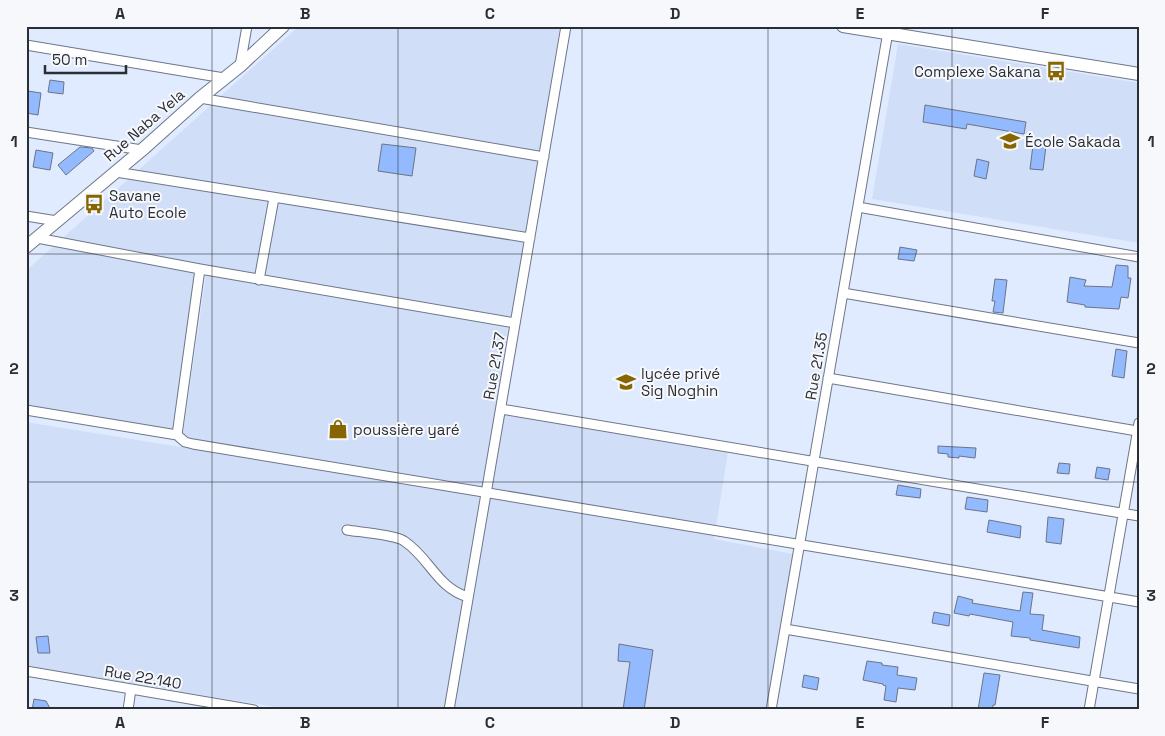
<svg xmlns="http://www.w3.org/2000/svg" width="1165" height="736" viewBox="0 0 1165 736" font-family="'Space Grotesk',sans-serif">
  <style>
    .built { fill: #d0def8 }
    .building { fill: #93bafe; stroke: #6b7485 }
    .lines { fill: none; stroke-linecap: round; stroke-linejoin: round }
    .street-casing { stroke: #6d7788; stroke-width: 11 }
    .secondary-casing { stroke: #6d7788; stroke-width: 14 }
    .street { stroke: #fff; stroke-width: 9 }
    .secondary { stroke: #fff; stroke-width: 12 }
    .grid { fill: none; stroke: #2a2e35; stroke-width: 1; stroke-opacity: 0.55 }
    .labels { text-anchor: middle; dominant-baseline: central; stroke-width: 4; stroke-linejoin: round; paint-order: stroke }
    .poi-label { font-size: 15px; fill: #2a2e35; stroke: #f6f8fc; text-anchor: start }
    .street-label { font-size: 15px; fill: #2a2e35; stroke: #f6f8fc }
    .neatline { fill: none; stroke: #2a2e35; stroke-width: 2 }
    .grid-label { font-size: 16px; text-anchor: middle; font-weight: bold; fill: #2a2e35 }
  </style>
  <rect width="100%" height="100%" fill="#e0ebff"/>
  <path class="built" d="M299,26H560L512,318L196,265L171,437L26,412V271Z
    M898,44L1139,83V243L872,199Z
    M206,275L508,327L495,412L728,452L714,539L793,554L768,710H293L26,666V422L181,447Z"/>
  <path class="building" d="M50,80L64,82L63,94L48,92Z
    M28,91L41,93L38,115L26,113Z
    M925,105L1026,122L1024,134L967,124L966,129L923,122Z
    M382,144L416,148L412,176L378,171Z
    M1033,145L1046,146L1043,170L1030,169Z
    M80,147L92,148L94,151L66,175L58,165Z
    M36,150L53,153L50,170L33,167Z
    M977,159L989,162L986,179L974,176Z
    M900,247L917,250L914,261L898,259Z
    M1116,265L1128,266V278H1131L1128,298L1121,297L1119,309L1085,307V305L1067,302L1070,277L1086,280L1084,286L1112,287Z
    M995,279L1007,280L1003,313L993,312L995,301H992Z
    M1116,349L1127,351L1124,378L1112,376Z
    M938,446L976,448L975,458L959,456V458L948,457V454L938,453Z
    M1059,463L1070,464L1069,474L1057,473Z
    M1097,467L1110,469L1108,480L1095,478Z
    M898,485L921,489L920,498L896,495Z
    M967,497L988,500L987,512L965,509Z
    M1048,517L1064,519L1061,544L1046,542Z
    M989,520L1021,526L1020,538L987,532Z
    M1023,592L1033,593L1030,614L1044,615L1042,630L1080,637L1079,648L1030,640V638L1011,636L1013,622L970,614L969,616L954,613L958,596L973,600L972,603L1020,611Z
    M934,612L950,615L949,626L932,623Z
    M48,636L50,653H38L36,637Z
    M619,644L653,650L644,710H623L630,662L618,661Z
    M867,661L882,663V665L898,667L897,675L917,678L915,690L898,688L896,702L884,700L886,686L883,685V684L863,680Z
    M984,673L1000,675L995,705H993L992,710H978Z
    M804,675L819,678L817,690L802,687Z
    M34,699L46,701L51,710H32Z"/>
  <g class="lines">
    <defs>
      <path id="street" d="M26,45L224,78
        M240,66L247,26
        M200,98L544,157
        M26,132L142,150
        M116,172L530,238
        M858,207L1139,257
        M26,216L57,221
        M37,238L200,269L515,323
        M259,280L274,198
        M843,293L1139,343
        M828,378L1137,431
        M501,409L1139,516
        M26,410L177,435L185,442L193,444C508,497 824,547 1139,602
        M177,435L200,269
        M347,530C359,532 396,535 404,541C430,558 437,588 468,597
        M785,629L1139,689
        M26,671L254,710
        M128,710L131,689
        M449,710L566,26
        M771,710L889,26
        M1089,710L1139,423"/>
      <path id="secondary" d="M843,26L1139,74
        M26,247L142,150L200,98L240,66L283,26"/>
    </defs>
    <use href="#street" class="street-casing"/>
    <use href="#secondary" class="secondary-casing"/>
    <use href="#street" class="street"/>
    <use href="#secondary" class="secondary"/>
  </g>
  <path class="grid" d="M212,26V710M398,26V710M582,26V710M768,26V710M952,26V710M26,254H1139M26,482H1139"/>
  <defs>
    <symbol id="bus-bare" viewBox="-9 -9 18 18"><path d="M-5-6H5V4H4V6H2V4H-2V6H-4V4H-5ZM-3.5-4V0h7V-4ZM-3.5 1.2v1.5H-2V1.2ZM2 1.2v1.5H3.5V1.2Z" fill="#876500" stroke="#f6f8fc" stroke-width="2.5" paint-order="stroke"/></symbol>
    <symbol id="school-bare" viewBox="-9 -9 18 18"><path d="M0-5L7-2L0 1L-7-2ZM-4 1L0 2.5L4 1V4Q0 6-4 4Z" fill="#876500" stroke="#f6f8fc" stroke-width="2.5" paint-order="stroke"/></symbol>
    <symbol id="shop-bare" viewBox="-9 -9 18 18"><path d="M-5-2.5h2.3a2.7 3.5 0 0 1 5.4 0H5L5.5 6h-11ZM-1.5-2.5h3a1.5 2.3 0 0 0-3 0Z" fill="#876500" stroke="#f6f8fc" stroke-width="2.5" paint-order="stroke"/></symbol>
  </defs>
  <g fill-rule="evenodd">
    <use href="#bus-bare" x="1042" y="57" width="28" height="28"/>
    <use href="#school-bare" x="996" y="127" width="28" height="28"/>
    <use href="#bus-bare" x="80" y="190" width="28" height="28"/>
    <use href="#school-bare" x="612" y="368" width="28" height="28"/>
    <use href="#shop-bare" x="324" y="415" width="28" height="28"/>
  </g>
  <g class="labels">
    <g class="poi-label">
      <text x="1041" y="71" text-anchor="end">Complexe Sakana</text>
      <text x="1025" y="141">École Sakada</text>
      <text x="109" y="195">Savane<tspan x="109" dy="17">Auto Ecole</tspan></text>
      <text x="641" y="373">lycée privé<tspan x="641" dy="17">Sig Noghin</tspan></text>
      <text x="353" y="429">poussière yaré</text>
    </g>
    <g class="street-label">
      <text transform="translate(144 125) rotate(-41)">Rue Naba Yela</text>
      <text transform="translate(494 366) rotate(-80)">Rue 21.37</text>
      <text transform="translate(816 366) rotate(-80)">Rue 21.35</text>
      <text transform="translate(143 677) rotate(10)">Rue 22.140</text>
    </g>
  </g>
  <rect width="1165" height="736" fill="none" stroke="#f6f8fc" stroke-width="55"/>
  <path d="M45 65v8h81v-8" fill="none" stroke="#2a2e35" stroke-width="2.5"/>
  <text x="52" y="65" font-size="15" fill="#2a2e35" stroke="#f6f8fc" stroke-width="4" paint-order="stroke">50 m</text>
  <rect x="28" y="28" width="1110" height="680" class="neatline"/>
  <g class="grid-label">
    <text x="120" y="19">A</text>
    <text x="305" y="19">B</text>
    <text x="490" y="19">C</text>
    <text x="675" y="19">D</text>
    <text x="860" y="19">E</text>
    <text x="1045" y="19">F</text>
    <text x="14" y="147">1</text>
    <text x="1151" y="147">1</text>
    <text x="14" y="374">2</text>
    <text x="1151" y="374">2</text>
    <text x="14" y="601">3</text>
    <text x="1151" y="601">3</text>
    <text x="120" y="728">A</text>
    <text x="305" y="728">B</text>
    <text x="490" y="728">C</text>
    <text x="675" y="728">D</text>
    <text x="860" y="728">E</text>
    <text x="1045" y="728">F</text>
  </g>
</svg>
